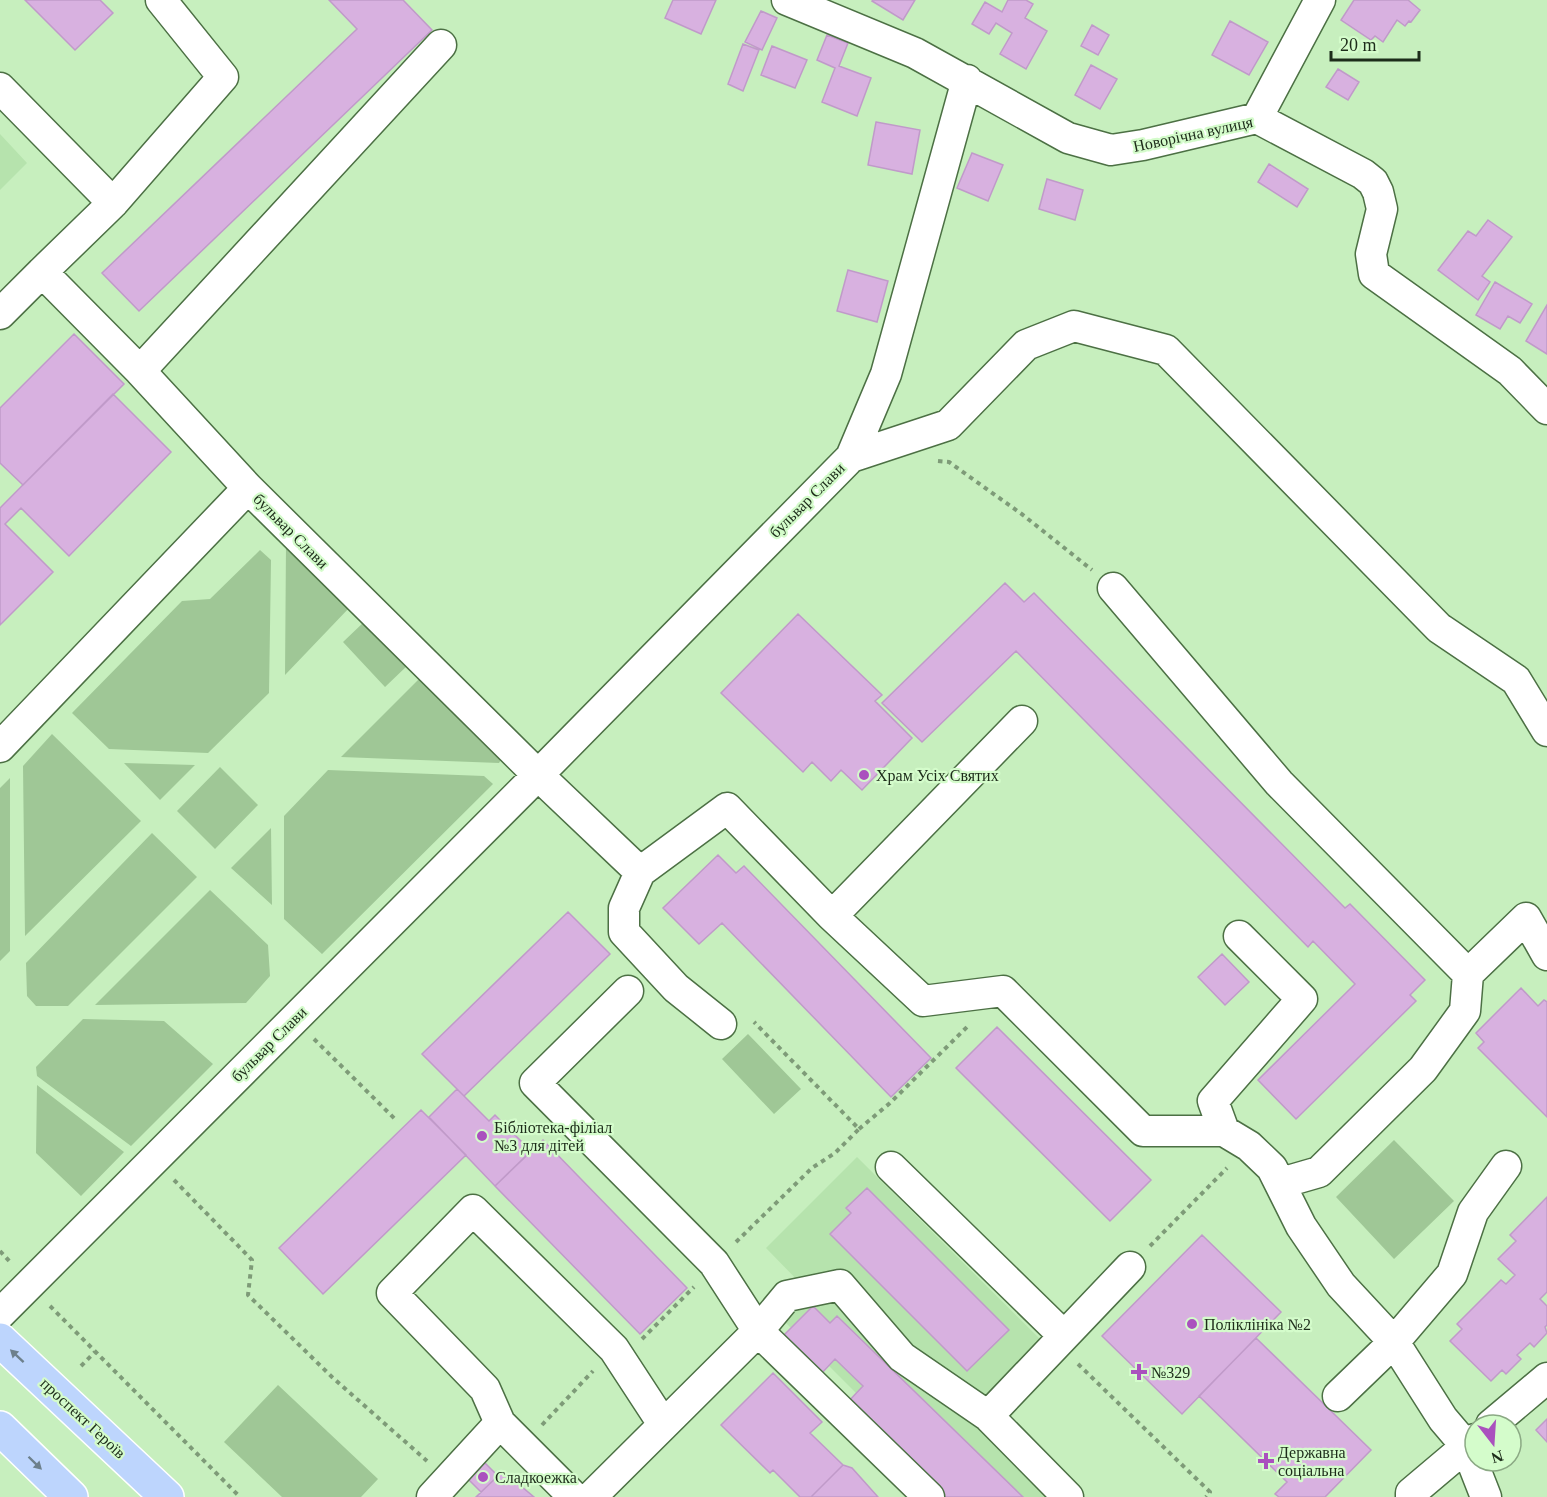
<svg xmlns="http://www.w3.org/2000/svg" width="1547" height="1497" viewBox="0 0 1547 1497" font-family="Georgia,serif">
  <style>
    .built { fill: #b6e3ad }
    .green { fill: #9fc796 }
    .building { fill: #d8b1e0; stroke: #c09ac9; stroke-width: 1.5 }
    .lines { fill: none; stroke-linecap: round; stroke-linejoin: round }
    .minor-casing { stroke: #4c7044; stroke-width: 33 }
    .major-casing { stroke: #fff; stroke-width: 36 }
    .path { stroke: #7e9b78; stroke-width: 4; stroke-dasharray: 4.5 4.5; stroke-linecap: butt }
    .minor { stroke: #fff; stroke-width: 30 }
    .major { stroke: #bdd5fd; stroke-width: 33 }
    .oneway { fill: #6d808c }
    .poi-dot { fill: #aa51be; stroke: #d4fccb; stroke-width: 2 }
    .labels { text-anchor: middle; dominant-baseline: central; stroke-width: 4.5; stroke-linejoin: round; paint-order: stroke }
    .street-label { font-size: 16px; fill: #1d2c1a; stroke: #d4fccb }
    .poi-label { font-size: 16px; fill: #1d2c1a; stroke: #d4fccb; text-anchor: start }
  </style>
  <rect width="100%" height="100%" fill="#c7efbe"/>
  <path class="built" d="M0,134L27,163L0,190Z
    M857,1157L1044,1343L975,1412L1060,1497H960L776,1313L803,1286L766,1248Z"/>
  <path class="green" d="M286,545L350,607L285,675Z
    M260,550L271,560L269,693L208,753L109,749L72,713L182,601L210,599Z
    M365,621L408,665L385,687L343,642Z
    M421,677L502,758L499,763L341,757Z
    M52,734L141,821L25,936L23,766Z
    M124,763L195,765L160,800Z
    M220,767L258,805L215,849L177,811Z
    M328,770L484,776L493,784L322,954L284,919V816Z
    M10,778V951L0,961V788Z
    M271,828L272,905L231,868Z
    M152,833L197,877L68,1006H36L27,996L26,963Z
    M210,890L268,945L270,976L246,1003L95,1005Z
    M83,1019L164,1021L213,1064L131,1146L37,1076L36,1067Z
    M748,1034L801,1089L774,1114L722,1059Z
    M37,1085L124,1152L81,1196L36,1153Z
    M1394,1140L1454,1201L1394,1259L1336,1197Z
    M278,1385L378,1479L361,1497H282L224,1442Z"/>
  <path class="building" d="M25,0H100L113,13L75,50Z
    M329,0H403L432,30L139,311L102,273L357,29Z
    M673,0H716L701,34L665,18Z
    M873,0H915L903,20L872,1Z
    M1008,0H1026L1033,4L1025,18L1047,31L1026,69L1000,54L1012,33L996,23L989,34L972,24L985,2L1002,12Z
    M1354,0H1408L1420,10L1411,22L1409,21L1405,26L1397,20L1383,42L1375,36L1371,40L1341,20Z
    M761,11L777,18L762,50L745,42Z
    M1230,21L1268,42L1249,75L1212,55Z
    M1092,25L1109,35L1098,55L1081,46Z
    M827,35L848,43L839,66L871,78L857,116L822,102L835,68L817,60Z
    M743,44L759,50L743,91L728,84Z
    M772,46L807,60L795,88L761,75Z
    M1091,65L1117,79L1100,109L1075,95Z
    M1338,69L1359,82L1348,100L1326,87Z
    M876,122L920,130L912,174L868,165Z
    M972,153L1003,165L988,201L957,188Z
    M1269,164L1308,189L1297,207L1258,182Z
    M1047,179L1083,190L1075,220L1039,209Z
    M1488,220L1512,237L1482,276L1490,282L1478,300L1438,270L1468,231L1476,236Z
    M848,270L888,281L877,322L837,311Z
    M1495,282L1532,304L1520,323L1508,316L1500,329L1476,315Z
    M1547,305V354L1526,341Z
    M74,334L124,384L23,485L0,463V408Z
    M113,394L171,452L69,556L21,508L5,524L53,572L0,625V508Z
    M113,394L171,452L69,556L21,508L5,524L53,572L0,625V508Z
    M1005,583L1024,602L1034,593L1345,908L1350,904L1425,980L1410,995L1416,1001L1296,1119L1258,1080L1355,984L1313,941L1308,947L1016,651L922,742L882,703Z
    M798,614L882,695L875,701L912,738L862,790L841,770L831,781L812,762L803,772L721,693Z
    M718,855L736,873L744,866L931,1058L891,1097L722,923L699,944L663,908Z
    M568,912L610,954L464,1096L422,1054Z
    M1222,954L1249,982L1225,1005L1198,977Z
    M1521,988L1538,1006L1544,1000L1547,1002V1117L1478,1048L1484,1042L1476,1033Z
    M997,1027L1151,1180L1110,1221L956,1068Z
    M457,1089L489,1121L495,1115L531,1151L495,1186L429,1117Z
    M421,1110L466,1155L323,1294L279,1248Z
    M543,1140L687,1288L640,1334L495,1186Z
    M867,1188L1009,1330L967,1371L830,1234L851,1213L846,1208Z
    M1547,1197V1292L1540,1299L1547,1306V1325L1545,1327L1547,1333L1534,1347L1530,1343L1517,1355L1521,1359L1506,1374L1502,1370L1491,1381L1450,1341L1462,1329L1457,1324L1501,1280L1506,1284L1515,1275L1498,1259L1516,1241L1510,1235Z
    M1202,1235L1281,1312L1182,1414L1102,1336Z
    M813,1306L830,1323L837,1316L1023,1497H945L848,1402L863,1386L835,1359L821,1374L783,1336Z
    M1256,1338L1371,1450L1325,1497H1279L1275,1494L1287,1482L1199,1396Z
    M773,1373L822,1422L810,1433L843,1465L811,1497H800L773,1470L770,1473L721,1425Z
    M1547,1419V1442L1536,1430Z
    M484,1462L498,1476L481,1492L468,1479Z
    M843,1465L852,1468L878,1497H811Z
    M503,1471L534,1497H476Z"/>
  <g class="lines">
    <defs>
      <path id="minor" d="M787,0L915,53L1068,138L1111,150L1143,145L1257,118L1363,174L1373,182L1378,192L1382,209L1371,254L1374,274L1510,371L1547,409
        M0,88L113,203
        M1257,118L1320,0
        M0,314L42,272
        M140,371L42,272L113,203L223,77L161,0
        M851,457L948,425L1026,345L1074,326L1166,350L1439,628L1516,680L1547,731
        M248,488L140,371L441,45
        M1113,588L1279,783L1468,974L1526,918L1547,955
        M0,747L248,488L538,775L640,872L727,808L832,916L923,1001L1003,991L1143,1131H1224L1249,1146L1272,1168L1301,1226L1341,1285L1394,1342L1443,1419L1466,1446L1486,1497
        M640,872L624,908V932L676,988L721,1024
        M832,916L1022,721
        M628,991L535,1083L714,1263L758,1331L929,1497
        M1224,1131L1213,1101L1302,999L1239,936
        M891,1167L1063,1335
        M1281,1183L1319,1172L1423,1069L1465,1011L1468,974
        M0,1314L538,775L851,457L886,374L967,80
        M1338,1396L1394,1342L1452,1274L1473,1212L1506,1166
        M1491,1425L1547,1378
        M432,1497L500,1423
        M574,1497L500,1423L485,1389L392,1293L473,1210L614,1349L663,1424
        M591,1497L758,1331L787,1296L840,1285L902,1357L988,1416
        M1068,1497L988,1416L1130,1267
        M1411,1497V1493L1475,1439"/>
      <path id="major" d="M0,1340L167,1497
        M0,1428L71,1497"/>
    </defs>
    <use href="#minor" class="minor-casing"/>
    <use href="#major" class="major-casing"/>
    <path class="path" d="M938,461L949,462L1023,515L1092,570
      M314,1039L395,1119
      M859,1129L890,1103L967,1027
      M174,1180L252,1260L248,1295L332,1377L427,1461
      M736,1242L812,1168L835,1153L859,1129L754,1022
      M1150,1246L1227,1168
      M0,1251L11,1263
      M50,1306L240,1497
      M642,1339L694,1287
      M1078,1364L1210,1492L1206,1497
      M81,1366L95,1352
      M542,1425L593,1371"/>
    <use href="#minor" class="minor"/>
    <use href="#major" class="major"/>
  </g>
  <defs><path id="oneway-solid" d="M-6-.8H1V-3.2L6.5 0L1 3.2V.8H-6Z" transform="scale(1.5)"/></defs>
  <g class="oneway">
    <use href="#oneway-solid" transform="translate(17 1356) rotate(-137)"/>
    <use href="#oneway-solid" transform="translate(35 1463) rotate(44)"/>
  </g>
  <g class="poi-dot">
    <circle cx="864" cy="775" r="6"/>
    <circle cx="482" cy="1136" r="6"/>
    <circle cx="1192" cy="1324" r="6"/>
    <path d="M1136 1363h6v6h6v6h-6v6h-6v-6h-6v-6h6z"/>
    <path d="M1263 1452h6v6h6v6h-6v6h-6v-6h-6v-6h6z"/>
    <circle cx="483" cy="1477" r="6"/>
  </g>
  <g class="labels">
    <g class="street-label">
      <text transform="translate(1193 134) rotate(-12)">Новорічна вулиця</text>
      <text transform="translate(807 500) rotate(-45)">бульвар Слави</text>
      <text transform="translate(291 531) rotate(45)">бульвар Слави</text>
      <text transform="translate(269 1044) rotate(-45)">бульвар Слави</text>
      <text transform="translate(83 1418) rotate(43)">проспект Героїв</text>
    </g>
    <g class="poi-label">
      <text x="876" y="775">Храм Усіх Святих</text>
      <text x="494" y="1127">Бібліотека-філіал<tspan x="494" dy="18">№3 для дітей</tspan></text>
      <text x="1204" y="1324">Поліклініка №2</text>
      <text x="1151" y="1372">№329</text>
      <text x="1278" y="1452">Державна<tspan x="1278" dy="18">соціальна</tspan></text>
      <text x="495" y="1477">Сладкоежка</text>
    </g>
  </g>
  <g transform="translate(1493 1443) rotate(163)"><circle r="28" fill="#d4fccb" stroke="#8ba984" stroke-width="1.5"/>
  <path d="M0-4.5L10 22L0 15L-10 22Z" fill="#aa51be"/>
  <text y="-9" font-size="16" font-weight="bold" text-anchor="middle" fill="#1d2c1a">N</text>
  </g>
  <path d="M1331 51v9h88v-9" fill="none" stroke="#1d2c1a" stroke-width="3"/>
  <text x="1340" y="51" font-size="18" fill="#1d2c1a" stroke="#d4fccb" stroke-width="4.5" paint-order="stroke">20 m</text>
</svg>
